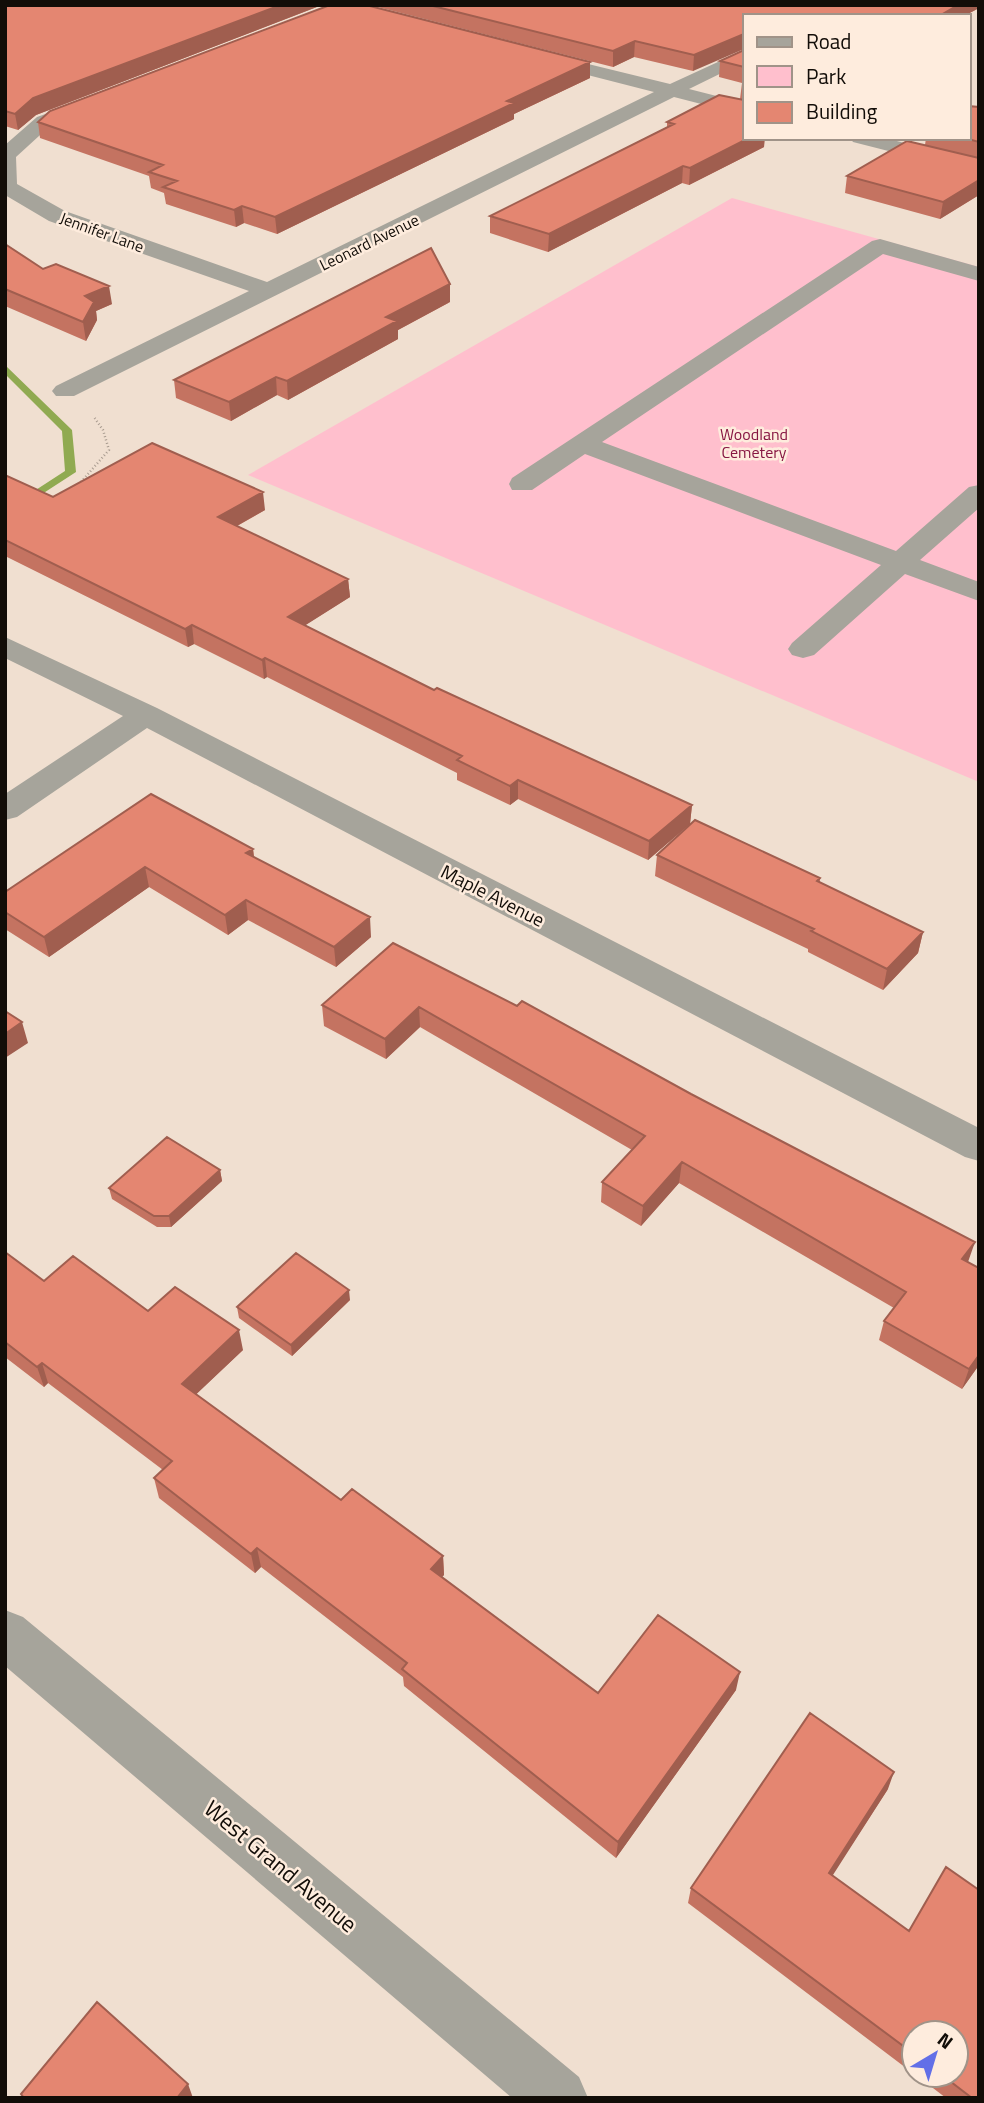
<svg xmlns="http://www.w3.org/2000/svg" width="984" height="2103" viewBox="0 0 984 2103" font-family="'Titillium Web',sans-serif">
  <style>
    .green { fill: #ffbfcd }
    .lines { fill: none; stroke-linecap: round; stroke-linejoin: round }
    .stream { fill: #90aa51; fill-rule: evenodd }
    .path { stroke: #a99c90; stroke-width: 2.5; stroke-dasharray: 1 2.5; stroke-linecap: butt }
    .minor { fill: #a6a49b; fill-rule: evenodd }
    .wall { fill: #c47361 }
    .shaded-wall { fill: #a05e4f }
    .building { fill: #e48671; stroke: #a05e4f; stroke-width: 2 }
    .labels { text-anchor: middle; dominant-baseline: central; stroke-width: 5; stroke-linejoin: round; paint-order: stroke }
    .far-street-label { font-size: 16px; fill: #120d08; stroke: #feecdd }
    .far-park-label { font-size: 16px; fill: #871642; stroke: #feecdd }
    .street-label { font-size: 19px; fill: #120d08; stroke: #feecdd }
    .near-street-label { font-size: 23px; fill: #120d08; stroke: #feecdd }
  </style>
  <rect width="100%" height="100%" fill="#f0dfd0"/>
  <path class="green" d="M732,198L979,267V782L248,475Z"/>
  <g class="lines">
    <path class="stream" d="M5,365L72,430L76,472L5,518V510L65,471L62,431L5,374Z"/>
    <path class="path" d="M81,482L109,450L103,430L94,417"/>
    <path class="minor" d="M744,50V62L689,89L744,103V115L674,97L74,396H56L52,391L56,386L249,291L49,221L5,195V145L37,117L85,100L95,106L92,110L51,125L16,157L17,184L65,211L267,282L654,92L533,61L530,57L533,53L539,52L670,84Z
      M850,138H885L979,162V174L853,142Z
      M880,239L979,267V281L883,254L602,442L896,551L969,487L979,485V508L920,560L979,582V601L905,574L814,655L803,658L792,655L788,649L792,643L881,565L585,454L532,490H512L509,484L512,478L872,241Z
      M5,637L157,708L979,1128V1161L965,1157L147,728L17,817L5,820V794L123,716L5,658Z
      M5,1610L23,1617L579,2077L588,2098H512L5,1666Z"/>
  </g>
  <path class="wall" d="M5,5H322L36,115L18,130L5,126Z
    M370,5H979V8L964,16H744L693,71L634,57L613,67Z
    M744,50V138L764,147L689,185L682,183L548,252L490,233V216L667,127V122L740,99L742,83L719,77L720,61Z
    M590,78L514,114V119L277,234L244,223L236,227L166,204L164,193L151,188L149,176L40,138L38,122Z
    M979,107V195L940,219L845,193L847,176L925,145L926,138H968Z
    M5,244L43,269L112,304L96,311L97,320L86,341L5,306Z
    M450,302L398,330V339L288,400L277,395L231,421L176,398L174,380Z
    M5,475L53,497L265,510L237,526L348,579L350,597L305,625L434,690L692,805L690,824L648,860L518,799L510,805L457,780V773L267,677L264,679L194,644L188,647L5,556Z
    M253,849L254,857L371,937L336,967L248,920L228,935L149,887L49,957L5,929V892Z
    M657,855L820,878V883L923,932L918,953L883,990L808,952V949L655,876Z
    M393,943L979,1268V1365L962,1389L879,1340L884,1321L894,1308L679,1183L641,1226L601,1202L602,1182L632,1150L420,1027L386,1059L324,1026L322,1005Z
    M220,1170L222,1181L171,1227H157L112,1199L109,1188Z
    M5,1252L44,1281L148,1311L243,1350L196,1394L341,1500L443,1556L444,1575L441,1577L598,1693L736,1690L616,1858L404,1686L403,1677L261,1567L255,1573L159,1498L154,1478L163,1470L48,1383L44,1387L5,1357Z
    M350,1300L292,1356L239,1318L237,1307Z
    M888,1789L832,1875L909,1931L979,2098H946L916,2075H956L914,2033V2074L688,1903L691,1888Z"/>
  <path class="shaded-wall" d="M281,5H322L36,115L18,130L15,114L33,98Z
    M958,5H979V8L964,16H939Z
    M744,34V49L693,71L694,55Z
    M635,41L634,57L613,67V51Z
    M590,62V78L514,114V119L277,234L275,217L507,101Z
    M749,138H765L764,147L689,185L690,168Z
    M683,166L682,183L548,252L549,234Z
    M979,180V195L940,219L943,202Z
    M242,206L244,223L236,227L234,210Z
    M450,284V302L398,330V339L288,400L287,381L386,317Z
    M109,286L112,304L96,311L97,320L86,341L83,322L85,296Z
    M276,377L277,395L231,421L229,402Z
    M263,492L265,510L221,535L218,517Z
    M348,579L350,597L290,635L288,617Z
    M192,625L194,644L188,647L185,629Z
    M265,658L267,677L264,679L262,660Z
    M518,780V799L510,805V786Z
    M692,805L690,824L648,860L649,841Z
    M253,849L255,868L246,853Z
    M145,867L149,887L49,957L44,937Z
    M246,900L248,920L228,935L225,915Z
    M370,917L371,937L336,967L334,947Z
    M923,932L918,953L883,990L887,969Z
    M419,1007L420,1027L386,1059L385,1039Z
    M22,1022L28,1043L5,1058V1034Z
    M682,1162L679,1183L641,1226L643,1206Z
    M220,1170L222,1181L171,1227L169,1216Z
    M975,1242L968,1262L962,1259Z
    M349,1290L350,1300L292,1356L291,1345Z
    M239,1330L243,1350L186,1404L182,1384Z
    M979,1355V1365L962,1389L969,1369Z
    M42,1363L48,1383L44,1387L37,1367Z
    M257,1548L261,1567L255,1573L251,1554Z
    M443,1556L444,1575L432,1588L431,1569Z
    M740,1672L736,1690L616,1858L618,1842Z
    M894,1772L888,1789L824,1889L829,1873Z
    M188,2084L193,2098H177Z"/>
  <path class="building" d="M5,5H281L33,98L15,114L5,111Z
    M330,5H366L590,62L507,101L514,103L275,217L242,206L234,210L163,187L177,181L149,172L163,165L38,122L50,111Z
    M429,5H958L939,16H744V34L694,55L635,41L613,51Z
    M744,50V67L720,61Z
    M719,95L744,100V138H749L690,168L683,166L549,234L490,216L674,124L667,122Z
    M968,106L979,107V142L964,138H968Z
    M907,141L979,158V180L943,202L847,176Z
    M5,244L43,269L56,264L109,286L85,296L94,302L83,322L5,289Z
    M431,248L450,284L386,317L397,321L287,381L276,377L229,402L174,380Z
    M152,443L263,492L218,517L348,579L288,617L434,690L437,688L692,805L649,841L518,780L510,786L457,760L462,756L265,658L262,660L192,625L185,629L5,540V475L53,497Z
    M151,794L253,849L246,853L370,917L334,947L246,900L225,915L145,867L44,937L5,912V892Z
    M695,820L820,878L817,881L923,932L887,969L811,931L814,929L657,855Z
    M393,943L517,1006L522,1001L691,1094L975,1242L962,1259L979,1268V1355L969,1369L884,1321L906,1292L682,1162L643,1206L602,1182L645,1136L419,1007L385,1039L322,1005Z
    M5,1011L22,1022L5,1034Z
    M167,1137L220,1170L169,1216H154L109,1188Z
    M5,1252L44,1281L73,1256L148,1311L175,1287L239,1330L182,1384L341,1500L352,1489L443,1556L431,1569L598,1693L658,1615L740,1672L618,1842L402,1669L407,1663L257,1548L251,1554L154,1478L172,1461L42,1363L37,1367L5,1342Z
    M296,1253L349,1290L291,1345L237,1307Z
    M810,1713L894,1772L829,1873L909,1931L946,1867L979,1890V2098H972L942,2075H956V2033H914V2054L691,1888Z
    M97,2002L188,2084L177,2098H24L21,2094Z"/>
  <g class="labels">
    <g class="far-street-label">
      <text transform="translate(102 232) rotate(20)">Jennifer Lane</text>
      <text transform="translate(369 242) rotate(-26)">Leonard Avenue</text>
    </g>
    <g class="far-park-label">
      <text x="754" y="434">Woodland<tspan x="754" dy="18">Cemetery</tspan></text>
    </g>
    <g class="street-label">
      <text transform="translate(493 895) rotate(27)">Maple Avenue</text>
    </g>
    <g class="near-street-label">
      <text transform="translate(281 1866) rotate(40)">West Grand Avenue</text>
    </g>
  </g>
  <rect width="984" height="2103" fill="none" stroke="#120d08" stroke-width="14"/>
  <rect x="743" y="14" width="228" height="126" fill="#feecdd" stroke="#a09388" stroke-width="2"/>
  <rect x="757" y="37" width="35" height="10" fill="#a6a49b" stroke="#a09388" stroke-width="2"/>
  <text x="806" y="49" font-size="21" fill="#120d08">Road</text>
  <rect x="757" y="66" width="35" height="21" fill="#ffbfcd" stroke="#a09388" stroke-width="2"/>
  <text x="806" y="84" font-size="21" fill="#120d08">Park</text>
  <rect x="757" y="102" width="35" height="21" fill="#e48671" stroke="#a09388" stroke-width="2"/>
  <text x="806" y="119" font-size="21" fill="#120d08">Building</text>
  <g transform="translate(935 2054) rotate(38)"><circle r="33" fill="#feecdd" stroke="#a09388" stroke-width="2"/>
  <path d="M0-5L12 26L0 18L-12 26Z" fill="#626fe7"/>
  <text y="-10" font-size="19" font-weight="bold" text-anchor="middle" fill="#120d08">N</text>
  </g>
</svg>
